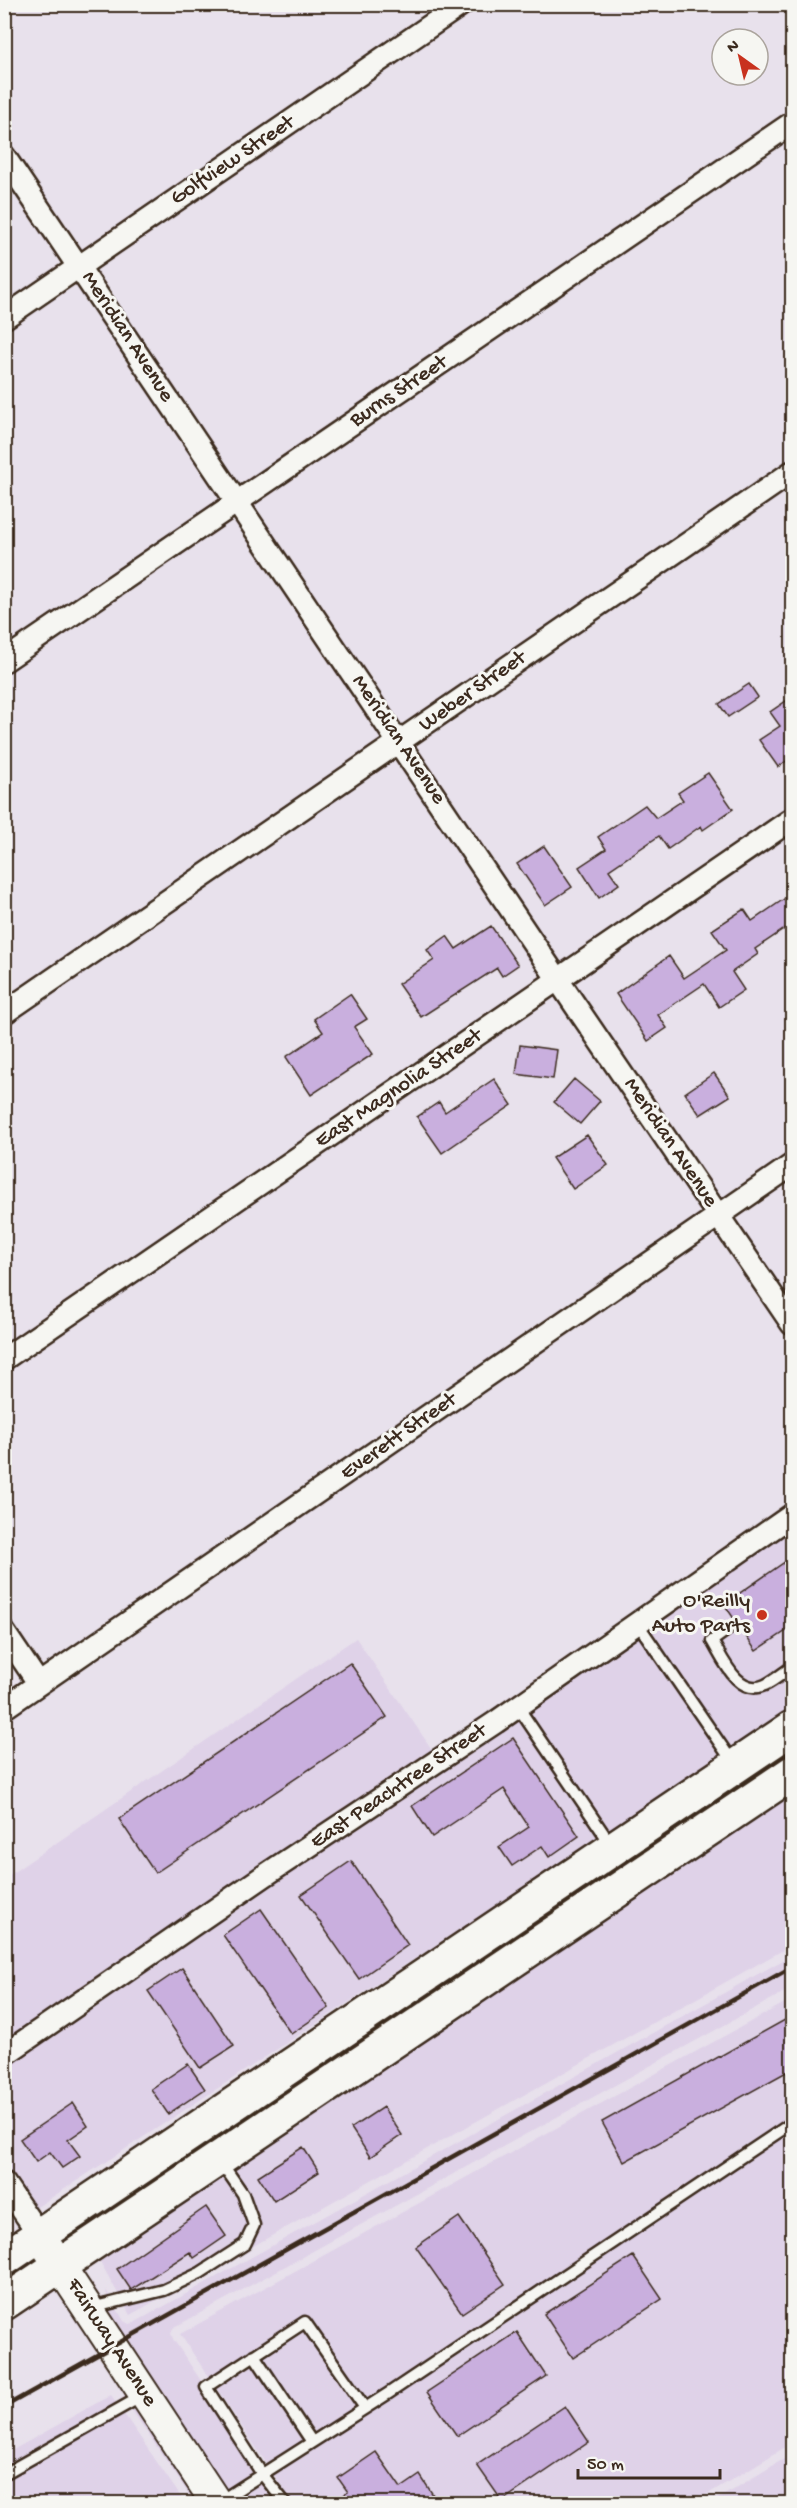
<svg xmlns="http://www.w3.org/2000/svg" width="797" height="2508" viewBox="0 0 797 2508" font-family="'Gochi Hand',sans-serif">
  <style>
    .built { fill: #dfd2e8 }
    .building { fill: #c9afde; stroke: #3b2a1e; stroke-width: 1.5 }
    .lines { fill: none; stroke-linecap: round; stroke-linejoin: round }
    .lane-casing { stroke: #3b2a1e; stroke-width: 15 }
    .street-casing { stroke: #3b2a1e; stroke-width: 26 }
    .secondary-casing { stroke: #3b2a1e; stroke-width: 34 }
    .primary-casing { stroke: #3b2a1e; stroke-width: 38 }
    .lane { stroke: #f6f6f2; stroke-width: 10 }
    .street { stroke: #f6f6f2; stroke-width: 21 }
    .secondary { stroke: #f6f6f2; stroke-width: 30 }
    .primary { stroke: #f6f6f2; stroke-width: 33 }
    .rail { stroke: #3b2a1e; stroke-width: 4.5 }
    .poi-dot { fill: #c8321e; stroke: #f6f6f2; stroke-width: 2 }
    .labels { text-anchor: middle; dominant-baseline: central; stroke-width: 6; stroke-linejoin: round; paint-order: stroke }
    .street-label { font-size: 22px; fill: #3b2a1e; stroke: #f6f6f2 }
    .poi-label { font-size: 22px; fill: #3b2a1e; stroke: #f6f6f2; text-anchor: end }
  </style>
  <rect width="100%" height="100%" fill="#e8e1ec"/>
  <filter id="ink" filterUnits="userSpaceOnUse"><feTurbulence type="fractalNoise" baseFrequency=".0167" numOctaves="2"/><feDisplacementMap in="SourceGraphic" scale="12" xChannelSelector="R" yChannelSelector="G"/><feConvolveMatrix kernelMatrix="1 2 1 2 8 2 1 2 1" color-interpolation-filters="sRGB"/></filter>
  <g filter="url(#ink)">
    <path class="built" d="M792,1529V1711L34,2209L5,2166L4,2069L270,1885L503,1731Z
      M356,1638L433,1751L258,1867L5,2042V1878Z
      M792,1792V1945L130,2315L98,2258Z
      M792,1955V1988L173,2328L171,2333L173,2339L283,2503H229L113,2330L106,2290L124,2321L129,2324L134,2323Z
      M792,1999V2443L693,2503H293L180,2334Z
      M121,2378L205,2503H195L125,2400Z
      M111,2395L185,2503H5L4,2455Z
      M792,2454V2503H711Z"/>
    <path class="building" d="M749,684L758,697L728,717L719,704Z
      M792,697V757L778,767L759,740L780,726L770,712Z
      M708,773L733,809L703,830L701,826L668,849L659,836L609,870L619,884L599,898L579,867L606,849L598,837L645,805L656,818L683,800L678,793Z
      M544,846L572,887L545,905L517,864Z
      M787,897L792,906V924L755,949L758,954L732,972L744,990L719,1007L704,984L658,1015L667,1028L648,1041L616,994L669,956L684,978L726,950L712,930L744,909L752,921Z
      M491,926L518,965L502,976L497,968L421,1017L398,984L434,960L427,950L447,936L456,949Z
      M350,994L367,1019L354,1027L373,1054L311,1095L286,1057L323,1032L314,1019Z
      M520,1045L557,1050L553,1079L516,1074Z
      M714,1073L730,1096L700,1115L685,1093Z
      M494,1079L512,1105L442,1153L417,1117L439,1102L445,1112Z
      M574,1079L600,1101L580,1124L554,1102Z
      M587,1135L608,1165L573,1189L552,1158Z
      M792,1557V1627L756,1651L724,1604Z
      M350,1663L387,1717L155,1873L119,1819Z
      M513,1738L579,1836L549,1857L542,1846L512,1866L499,1847L529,1827L504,1789L432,1837L412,1806Z
      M351,1861L408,1945L359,1979L301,1895Z
      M261,1909L329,2008L291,2034L223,1935Z
      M182,1968L234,2046L200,2068L148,1991Z
      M792,2016V2069L624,2162L602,2122Z
      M188,2064L205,2089L168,2114L151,2089Z
      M73,2103L88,2126L68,2140L80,2156L62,2168L50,2152L36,2162L20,2139Z
      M383,2107L402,2135L370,2157L351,2128Z
      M303,2147L319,2172L274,2201L258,2176Z
      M206,2207L226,2236L194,2258L190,2252L131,2290L117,2269Z
      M459,2217L505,2284L462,2313L416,2247Z
      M633,2256L662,2299L573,2358L544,2314Z
      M517,2332L546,2376L457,2436L427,2392Z
      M565,2406L589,2442L502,2501L477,2465Z
      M376,2452L401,2488L420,2475L439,2504H331L348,2492L338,2478Z"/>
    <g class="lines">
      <defs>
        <path id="lane" d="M638,1624L734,1764
          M726,1631L712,1641C723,1659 738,1697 765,1685C774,1681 784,1672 792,1667
          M518,1707L612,1846
          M91,2308L164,2290L200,2273L245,2244L254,2225L243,2194L221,2162
          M254,2355L312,2442
          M4,2474L144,2395
          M217,2503L389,2393L792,2123
          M286,2504L262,2474L206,2387L305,2322L365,2408"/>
        <path id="street" d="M4,156L573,1002L792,1324
          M4,318L462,4
          M4,661L792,123
          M4,1013L792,472
          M4,1359L792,819
          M4,1632L39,1684
          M4,1708L792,1165
          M4,2055L264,1876L496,1722L792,1515
          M4,2183L40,2236"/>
        <path id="secondary" d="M40,2236L217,2504"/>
        <path id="primary" d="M4,2259L792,1728
          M4,2303L792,1773"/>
      </defs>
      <use href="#lane" class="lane-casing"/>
      <use href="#street" class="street-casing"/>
      <use href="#secondary" class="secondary-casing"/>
      <use href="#primary" class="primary-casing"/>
      <use href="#lane" class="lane"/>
      <use href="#street" class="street"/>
      <use href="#secondary" class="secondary"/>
      <use href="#primary" class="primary"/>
      <path class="rail" d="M4,2407L792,1967"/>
    </g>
  </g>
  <circle class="poi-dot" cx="762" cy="1615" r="6"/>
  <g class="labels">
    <g class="street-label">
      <text transform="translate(233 161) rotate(-34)">Golfview Street</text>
      <text transform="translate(127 337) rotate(57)">Meridian Avenue</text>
      <text transform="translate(399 392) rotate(-34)">Burns Street</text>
      <text transform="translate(473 692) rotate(-35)">Weber Street</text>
      <text transform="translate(398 740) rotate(56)">Meridian Avenue</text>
      <text transform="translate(399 1089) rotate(-34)">East Magnolia Street</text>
      <text transform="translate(670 1143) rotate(56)">Meridian Avenue</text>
      <text transform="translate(399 1437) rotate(-35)">Everett Street</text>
      <text transform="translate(399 1787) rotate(-34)">East Peachtree Street</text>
      <text transform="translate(111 2343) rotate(57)">Fairway Avenue</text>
    </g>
    <g class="poi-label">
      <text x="750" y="1602">O'Reilly<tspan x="750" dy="25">Auto Parts</tspan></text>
    </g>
  </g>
  <rect width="797" height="2508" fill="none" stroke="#f6f6f2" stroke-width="24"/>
  <rect x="12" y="12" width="773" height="2484" fill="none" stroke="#3b2a1e" stroke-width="2" filter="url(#ink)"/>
  <g transform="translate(740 57) rotate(326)"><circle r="28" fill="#f6f6f2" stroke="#aba49d" stroke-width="1.5"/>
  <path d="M0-4.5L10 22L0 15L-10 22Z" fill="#c8321e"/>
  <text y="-9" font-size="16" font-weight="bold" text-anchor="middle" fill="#3b2a1e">N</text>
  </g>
  <path d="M578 2469v9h142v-9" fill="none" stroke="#3b2a1e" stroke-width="3"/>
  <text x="587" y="2469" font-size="18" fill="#3b2a1e" stroke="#f6f6f2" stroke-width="4.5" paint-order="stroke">50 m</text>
</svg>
